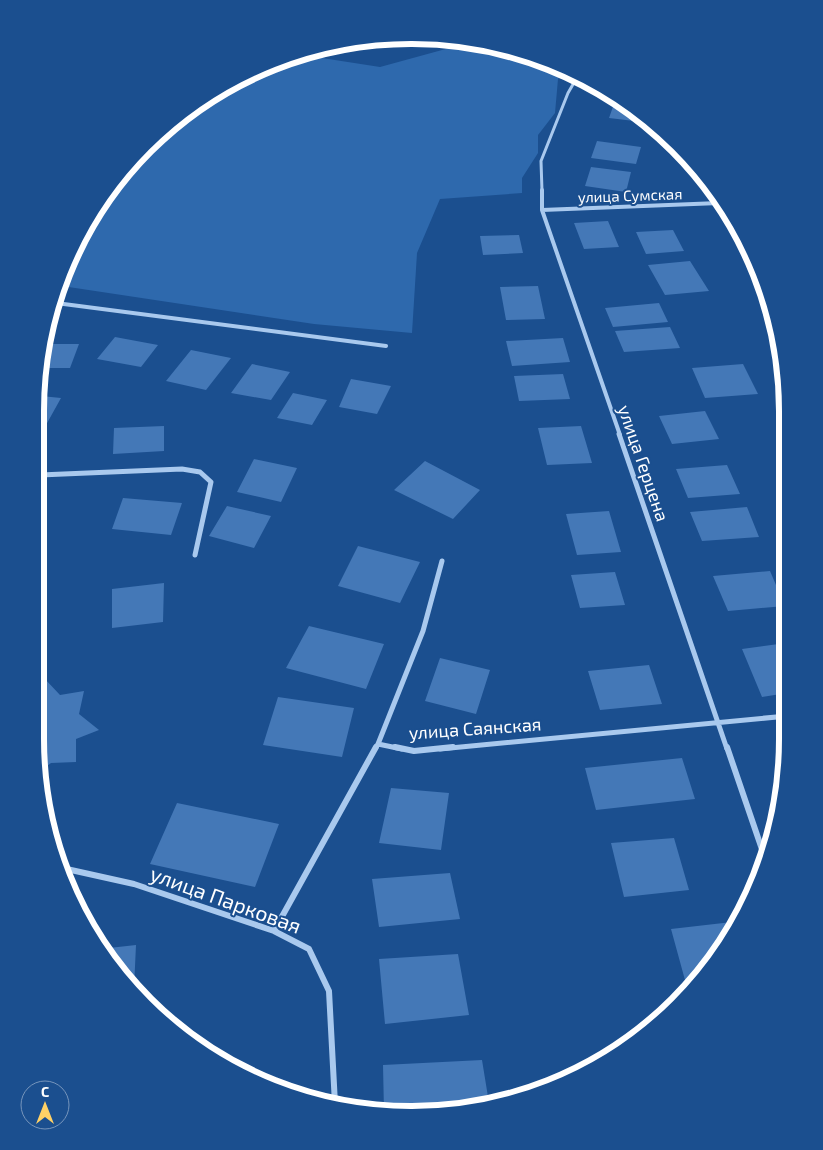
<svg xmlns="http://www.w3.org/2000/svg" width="823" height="1150" viewBox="0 0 823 1150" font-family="'Exo 2',sans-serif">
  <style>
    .green { fill: #2e69ad }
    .building { fill: #4478b7 }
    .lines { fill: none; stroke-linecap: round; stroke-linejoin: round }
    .street-far3 { stroke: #a9c9ee; stroke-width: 3 }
    .street-far2 { stroke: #a9c9ee; stroke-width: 4 }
    .street-far1 { stroke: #a9c9ee; stroke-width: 5 }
    .street { stroke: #a9c9ee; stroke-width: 6 }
    .labels { text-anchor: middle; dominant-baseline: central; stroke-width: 4; stroke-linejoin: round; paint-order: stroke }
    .far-street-label { font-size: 15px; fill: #fff; stroke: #1b4f8f }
    .street-label { font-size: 18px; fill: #fff; stroke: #1b4f8f }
    .near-street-label { font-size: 21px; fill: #fff; stroke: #1b4f8f }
    .rim { fill: none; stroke: #fff; stroke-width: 6 }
  </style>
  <rect width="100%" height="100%" fill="#1b4f8f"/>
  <path class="green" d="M342,43L322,58L380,67L453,47L487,44L509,48L566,69L558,79L555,113L538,135V153L522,178V193L440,199L417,253L412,333L314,324L62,286L86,223L163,128L224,85L291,55Z"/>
  <path class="building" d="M615,101L624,103L641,113L651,123L609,118Z
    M597,141L641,147L636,164L591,158Z
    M591,167L631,172L626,192L585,186Z
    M608,221L619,247L584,249L574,223Z
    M673,230L684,251L646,254L636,232Z
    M519,235L523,253L483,255L480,236Z
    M690,261L709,291L665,295L648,265Z
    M538,286L545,319L506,320L500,287Z
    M659,303L668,322L613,327L605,308Z
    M670,327L680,348L624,352L615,331Z
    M115,337L158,345L141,367L97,359Z
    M563,338L570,362L512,366L506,341Z
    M42,344H79L70,368H42Z
    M191,350L231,358L206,390L166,381Z
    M252,364L290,372L271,400L231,393Z
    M743,364L758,394L705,398L692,368Z
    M563,374L570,399L519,401L514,376Z
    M351,379L391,386L377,414L339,407Z
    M293,393L327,400L312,425L277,418Z
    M41,396L61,398L46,425L41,424Z
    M705,411L719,439L672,444L659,416Z
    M164,426V451L113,454L114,428Z
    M581,426L592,463L547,465L538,428Z
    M254,459L297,468L281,502L237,492Z
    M425,461L480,490L453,519L394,490Z
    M727,465L740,494L688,498L676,469Z
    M123,498L182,503L171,535L112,529Z
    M227,506L271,516L254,548L209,536Z
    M747,507L759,537L702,541L690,512Z
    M609,511L621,552L577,555L566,514Z
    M358,546L420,562L400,603L338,586Z
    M770,571L785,606L728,611L713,576Z
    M615,572L625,605L580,608L571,575Z
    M164,583L163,622L112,628V589Z
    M309,626L384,644L366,689L286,668Z
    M786,643L787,693L762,697L742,649Z
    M440,658L490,670L476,714L425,701Z
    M649,665L662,704L600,710L588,671Z
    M44,678L60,695L84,691L79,714L99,730L76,739V762L51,763L39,772L35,738L36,687Z
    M278,697L354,708L342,757L263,745Z
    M682,758L695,799L596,810L585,768Z
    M391,788L449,793L441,850L379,843Z
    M177,803L279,824L255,887L150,864Z
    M674,838L689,890L624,897L611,843Z
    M450,873L460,919L379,927L372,879Z
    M732,922L735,928L710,968L688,991L671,929Z
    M136,945L134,988L100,949Z
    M458,954L469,1015L385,1024L379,959Z
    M482,1060L489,1103L461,1112H384L383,1065Z"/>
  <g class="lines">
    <path class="street-far3" d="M542,191L541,161L568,93L579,74"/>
    <path class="street-far2" d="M542,190V210L620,435
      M542,210L719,203
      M56,303L386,346"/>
    <path class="street-far1" d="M619,434L727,749
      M40,475L182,469L200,472L211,482L195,555
      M378,744L423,631L442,561
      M375,749L378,744L402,749
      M440,749L787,716"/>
    <path class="street" d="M395,747L414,751L453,747
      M727,747L766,861
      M62,868L134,884L274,931L309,949L329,991L335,1104
      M274,931L376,747"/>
  </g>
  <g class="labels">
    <g class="far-street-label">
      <text transform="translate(630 195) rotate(-2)">улица Сумская</text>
    </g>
    <g class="street-label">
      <text transform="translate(644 463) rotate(71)">улица Герцена</text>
      <text transform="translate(475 728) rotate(-4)">улица Саянская</text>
    </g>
    <g class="near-street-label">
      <text transform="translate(226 899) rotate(20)">улица Парковая</text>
    </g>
  </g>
  <path d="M0 0H823V1150H0ZM411 44H412A367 367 0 0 1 779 411V739A367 367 0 0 1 412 1106H411A367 367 0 0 1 44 739V411A367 367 0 0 1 411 44Z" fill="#1b4f8f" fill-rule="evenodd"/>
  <path class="rim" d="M411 44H412A367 367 0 0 1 779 411V739A367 367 0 0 1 412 1106H411A367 367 0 0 1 44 739V411A367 367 0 0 1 411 44Z"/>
  <g transform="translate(45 1105)"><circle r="24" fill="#1b4f8f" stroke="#7695bc"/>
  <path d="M0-4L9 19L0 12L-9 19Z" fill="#ffd166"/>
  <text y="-8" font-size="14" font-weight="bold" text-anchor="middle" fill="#ffffff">С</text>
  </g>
</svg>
